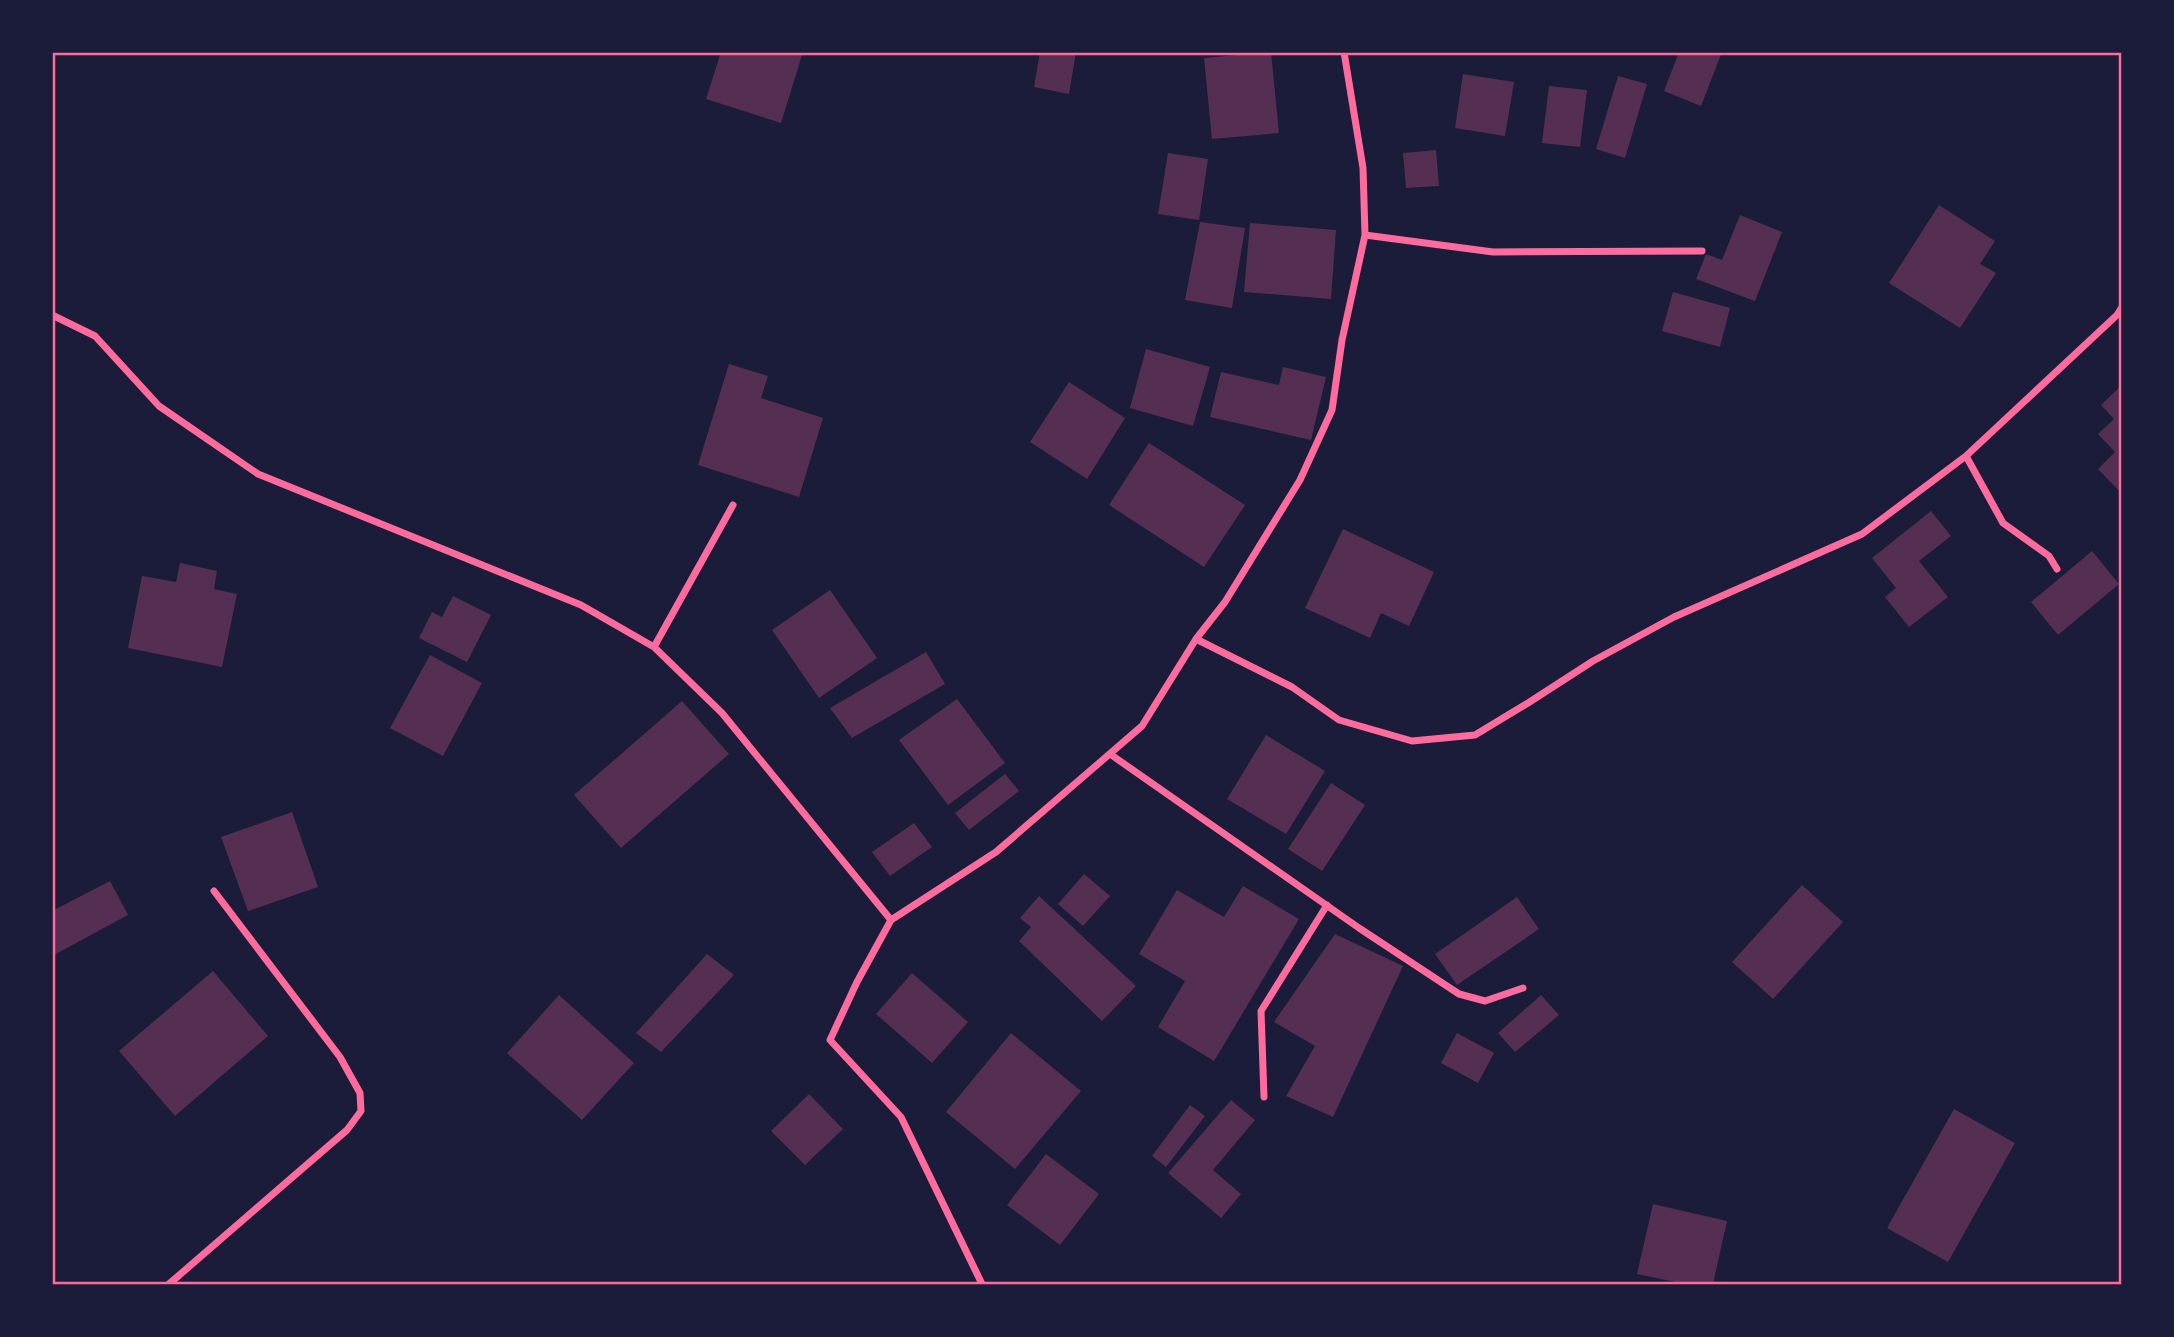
<svg xmlns="http://www.w3.org/2000/svg" width="2174" height="1337" viewBox="0 0 2174 1337" font-family="Lato,sans-serif">
  <style>
    .building { fill: #542f53 }
    .lines { fill: none; stroke-linecap: round; stroke-linejoin: round }
    .minor { stroke: #ff6b9d; stroke-width: 7 }
    .neatline { fill: none; stroke: #ff6b9d; stroke-width: 2.5 }
  </style>
  <rect width="100%" height="100%" fill="#1b1b3a"/>
  <path class="building" d="M721,52H803L781,123L706,99Z
    M1040,52H1076L1069,94L1034,87Z
    M1271,52L1279,133L1212,139L1204,58Z
    M1679,52H1722L1701,106L1664,91Z
    M1463,74L1514,82L1505,136L1455,128Z
    M1618,76L1647,84L1625,158L1596,149Z
    M1549,86L1587,90L1580,147L1542,143Z
    M1436,150L1439,186L1406,188L1403,153Z
    M1168,153L1208,159L1199,220L1158,214Z
    M1939,205L1995,241L1980,264L1996,273L1960,328L1889,283Z
    M1740,215L1782,232L1755,301L1696,279L1706,254L1722,260Z
    M1200,222L1245,228L1232,308L1185,300Z
    M1250,223L1336,230L1331,299L1244,292Z
    M1673,292L1730,308L1720,347L1662,331Z
    M1146,349L1210,367L1193,426L1130,408Z
    M729,364L768,376L761,398L823,418L799,497L698,465Z
    M1283,367L1326,377L1311,440L1210,417L1221,372L1279,385Z
    M1069,382L1125,418L1087,479L1030,442Z
    M2122,385V494L2098,469L2115,452L2098,434L2114,419L2101,405Z
    M1149,443L1245,505L1204,567L1109,505Z
    M1931,511L1951,536L1919,561L1948,597L1909,627L1885,597L1896,588L1872,558Z
    M1343,529L1434,572L1409,626L1381,613L1370,638L1305,608Z
    M2092,551L2119,584L2058,635L2031,602Z
    M180,563L217,571L214,589L237,594L222,667L128,648L142,576L176,582Z
    M830,590L877,658L819,698L772,630Z
    M453,596L491,615L467,662L419,638L432,612L442,617Z
    M926,652L945,684L852,738L830,708Z
    M430,655L482,683L443,756L390,728Z
    M957,699L1005,763L948,805L899,740Z
    M682,701L729,754L621,848L574,795Z
    M1266,735L1325,771L1286,834L1227,799Z
    M1005,774L1019,791L969,830L955,813Z
    M1331,783L1365,805L1322,871L1288,849Z
    M292,812L318,887L248,911L221,837Z
    M914,823L932,847L890,876L872,852Z
    M1084,874L1110,896L1083,926L1058,904Z
    M110,881L128,915L52,956V911Z
    M1802,885L1843,922L1773,999L1732,962Z
    M1243,886L1299,919L1214,1061L1158,1027L1185,981L1139,954L1177,890L1224,917Z
    M1039,896L1136,986L1102,1021L1019,941L1031,927L1020,918Z
    M1517,897L1539,929L1457,985L1435,954Z
    M1335,934L1403,966L1333,1117L1286,1096L1315,1046L1274,1022Z
    M707,954L734,975L661,1052L636,1033Z
    M213,971L268,1036L175,1116L119,1051Z
    M912,973L968,1022L932,1063L876,1014Z
    M559,995L634,1063L582,1120L507,1053Z
    M1541,995L1559,1015L1515,1052L1498,1033Z
    M1011,1033L1081,1091L1015,1169L946,1112Z
    M1457,1033L1494,1053L1478,1083L1441,1063Z
    M809,1094L843,1129L805,1165L771,1131Z
    M1231,1100L1255,1120L1213,1170L1241,1194L1221,1218L1168,1173Z
    M1190,1105L1205,1116L1166,1167L1152,1156Z
    M1954,1109L2015,1143L1948,1262L1887,1228Z
    M1046,1154L1099,1194L1060,1245L1007,1205Z
    M1653,1204L1727,1221L1713,1284H1685L1637,1274Z"/>
  <g class="lines">
    <path class="minor" d="M1365,235L1493,252L1702,251
      M52,315L95,336L159,406L258,474L581,605L654,647L722,713L891,920
      M1966,456L2003,523L2049,556L2057,569
      M1196,639L1292,687L1339,720L1412,741L1475,735L1528,703L1593,661L1674,617L1862,534L1966,456L2117,315L2122,307
      M654,647L733,505
      M1110,754L1359,928L1459,994L1485,1001L1523,988
      M1264,1097L1261,1011L1327,905
      M169,1284L347,1130L361,1111L360,1093L340,1057L214,891
      M982,1284L901,1117L830,1040L857,982L891,920L996,852L1142,726L1196,639L1225,602L1300,480L1332,410L1342,340L1365,235L1363,168L1344,52"/>
  </g>
  <rect width="2174" height="1337" fill="none" stroke="#1b1b3a" stroke-width="108"/>
  <rect x="54" y="54" width="2066" height="1229" class="neatline"/>
</svg>
